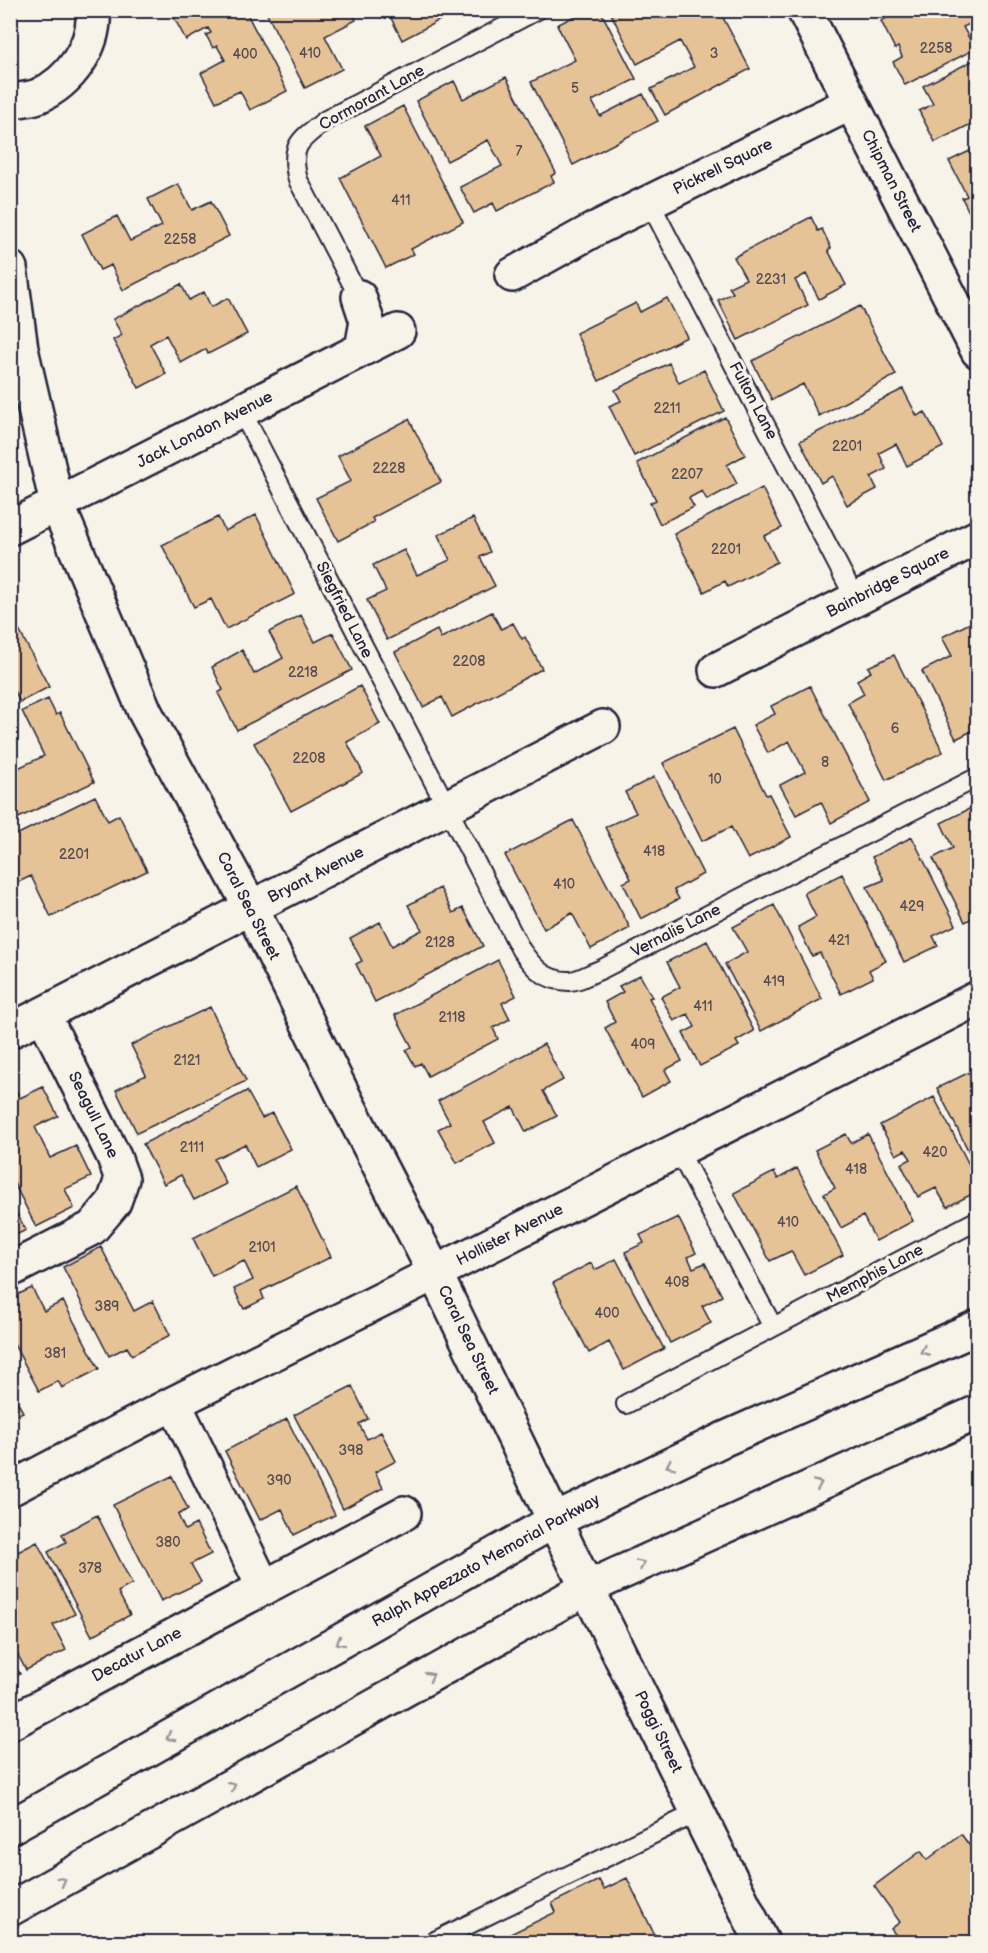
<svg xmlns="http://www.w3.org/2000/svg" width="988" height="1953" viewBox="0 0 988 1953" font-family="'Balsamiq Sans',sans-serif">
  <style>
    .building { fill: #e6c397; stroke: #22223b; stroke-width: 1.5 }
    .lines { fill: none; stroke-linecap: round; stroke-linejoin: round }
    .service-casing { stroke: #22223b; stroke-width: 22 }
    .minor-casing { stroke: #22223b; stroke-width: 38 }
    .tertiary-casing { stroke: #22223b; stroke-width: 38 }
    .service { stroke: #f7f3e8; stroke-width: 18 }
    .minor { stroke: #f7f3e8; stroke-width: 33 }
    .tertiary { stroke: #f7f3e8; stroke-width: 33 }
    .oneway { stroke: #97959a }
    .labels { text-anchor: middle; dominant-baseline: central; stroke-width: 6; stroke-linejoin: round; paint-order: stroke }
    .number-label { font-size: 14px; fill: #534a52 }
    .street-label { font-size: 16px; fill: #22223b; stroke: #f7f3e8 }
  </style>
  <rect width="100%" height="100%" fill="#f7f3e8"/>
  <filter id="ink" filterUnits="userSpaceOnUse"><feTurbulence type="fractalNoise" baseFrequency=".0167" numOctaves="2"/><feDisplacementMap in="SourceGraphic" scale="12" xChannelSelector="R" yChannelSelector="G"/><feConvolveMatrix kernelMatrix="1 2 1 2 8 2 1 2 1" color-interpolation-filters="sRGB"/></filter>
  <g filter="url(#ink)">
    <path class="building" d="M170,10H245L287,91L250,110L240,91L216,102L201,73L225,60L217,46L213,48L206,35L211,33L208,28L186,40Z
      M265,10H351L356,20L325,36L342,69L305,88Z
      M387,10H440L444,18L402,40Z
      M586,10H600L636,79L592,101L600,116L643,94L658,121L573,165L531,82L575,60L557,25Z
      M609,10H719L750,69L665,115L651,89L694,67L680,41L637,64Z
      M901,10H978V20L963,27L975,49L905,85L893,62L902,57L898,47L895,49L881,21Z
      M978,58V131L973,123L935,142L919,111L933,104L923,86Z
      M506,77L556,173L551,176L554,182L497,211L493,203L474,213L460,187L502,166L488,140L447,161L416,101L454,81L463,99Z
      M403,106L463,222L411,249L414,254L386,268L340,178L381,156L365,126Z
      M978,147V225L976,226L962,198L967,196L949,161Z
      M178,184L192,210L211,201L229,236L123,290L111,265L100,270L82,234L117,216L130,241L162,226L148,199Z
      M811,217L818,231L822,229L831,248L828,250L846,285L819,299L806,274L795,280L808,305L738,340L718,300L733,293L729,287L746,279L734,257Z
      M181,284L189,300L204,292L211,307L228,298L247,334L208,354L206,349L181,363L166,335L150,344L166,374L139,388L113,340L122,335L113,319Z
      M667,298L687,337L599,381L576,333L636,303L640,312Z
      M860,306L896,375L819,416L803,384L772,400L752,361Z
      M669,363L679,383L704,370L724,411L634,456L609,406L621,401L615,390Z
      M903,389L917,416L925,412L943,447L907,466L896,444L879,453L886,469L871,477L877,489L847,505L832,476L821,483L800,441Z
      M725,417L745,455L727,465L737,484L707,500L702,491L689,498L694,507L660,524L650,503L656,500L637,463Z
      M409,419L441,482L372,518L374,522L338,541L316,498L351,481L338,456Z
      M762,488L782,528L764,536L777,562L728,587L725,581L704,592L674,534Z
      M256,515L295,594L226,629L211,599L194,607L162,545L218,517L225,531Z
      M473,518L490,552L480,557L495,586L387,640L367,600L386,591L373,565L404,550L417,575L450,560L438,535Z
      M492,612L501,629L513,623L522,639L525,637L542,669L452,717L442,697L423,707L395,652L437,630L441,638Z
      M10,613L49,687L20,702L10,683Z
      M301,615L315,642L333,633L352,670L237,730L218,693L223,690L212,667L242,650L254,674L283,658L269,632Z
      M978,619V728L956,739L922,671L952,656L942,637Z
      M894,655L943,752L886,780L848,703L864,694L857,680L871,672L868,667Z
      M360,686L380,724L347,742L363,773L291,811L254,743Z
      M810,686L870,802L831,823L821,802L796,815L780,785L805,772L789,741L768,753L753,725L775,714L771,706Z
      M48,699L56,715L60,713L94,782L10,822V753L18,768L44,756L22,711Z
      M733,729L766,795L769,794L791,837L748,859L731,827L702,841L663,763Z
      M654,777L703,874L674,890L679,899L641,919L623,883L631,879L605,827L636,813L625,792Z
      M95,796L108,821L119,815L147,871L51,917L31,876L10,886V838Z
      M977,805L978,915L965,922L933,858L953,848L941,823Z
      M573,820L630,928L591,949L572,913L544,929L505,855Z
      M912,837L956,925L933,936L938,946L904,962L867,887L884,880L872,857Z
      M842,874L886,961L869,970L873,978L841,994L820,953L812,956L798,927L816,917L804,893Z
      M440,888L453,913L463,908L483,946L375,1002L356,964L362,961L350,938L380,922L392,946L422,930L408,905Z
      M774,905L822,999L761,1031L725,964L747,952L733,927Z
      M707,941L754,1031L736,1041L739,1046L700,1066L683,1033L695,1027L688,1014L674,1021L661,997L680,987L667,962Z
      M498,960L516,996L502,1003L510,1019L493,1028L498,1039L428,1076L421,1063L415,1066L406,1050L412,1047L395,1015Z
      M640,975L652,997L649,998L682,1061L665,1070L671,1081L642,1097L605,1028L615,1022L605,1002L623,992L619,986Z
      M210,1007L246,1081L137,1133L116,1090L146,1075L131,1045Z
      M544,1044L563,1080L543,1091L557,1116L526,1132L513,1107L484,1122L495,1143L457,1163L438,1129L450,1123L438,1101Z
      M978,1068V1160L974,1162L937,1088Z
      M43,1087L58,1116L35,1127L50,1158L76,1146L91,1177L65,1189L74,1208L36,1227L10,1175V1095L17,1092L20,1098Z
      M247,1091L262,1118L272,1113L291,1149L256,1167L245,1144L214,1159L226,1184L194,1200L181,1175L164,1184L143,1144Z
      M934,1097L978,1182V1191L947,1207L936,1188L918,1197L901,1164L911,1159L905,1150L896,1155L880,1125Z
      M846,1134L851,1143L868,1134L913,1221L876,1241L863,1216L841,1228L824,1194L835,1188L815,1150Z
      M797,1168L843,1255L804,1275L791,1251L770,1261L734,1193L774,1172L778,1179Z
      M296,1186L331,1257L261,1291L264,1299L244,1309L234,1289L253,1280L244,1261L212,1276L193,1238Z
      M10,1202L26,1230L10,1238Z
      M678,1217L696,1253L688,1257L693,1268L705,1263L722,1296L702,1306L711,1323L670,1343L625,1252L644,1243L640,1235Z
      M101,1247L134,1311L153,1301L170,1335L132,1355L127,1347L109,1356L63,1267Z
      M616,1259L664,1349L624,1370L609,1342L589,1353L553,1283L591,1263L595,1270Z
      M32,1288L44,1311L63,1301L99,1369L62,1388L58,1381L39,1391L10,1337V1298Z
      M352,1386L368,1419L359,1424L367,1439L381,1432L396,1461L375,1472L383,1488L343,1509L294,1415Z
      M10,1389L23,1412L10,1418Z
      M287,1419L335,1515L294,1535L282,1509L260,1520L225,1451Z
      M172,1476L188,1509L178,1515L185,1530L196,1524L211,1554L191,1564L201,1582L161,1601L113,1505Z
      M97,1515L132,1584L118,1592L130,1615L92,1636L48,1552L66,1542L62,1534Z
      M37,1542L75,1614L53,1625L66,1650L26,1670L10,1640V1556Z
      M10,1656L20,1674L10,1679Z
      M961,1834L978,1857V1942H901L891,1929L900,1922L874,1886L921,1851L927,1860Z
      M627,1878L658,1942H494L556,1912L552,1903L599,1880L604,1889Z
      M487,1936L490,1942H472Z"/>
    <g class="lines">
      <defs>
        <path id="service" d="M650,203L856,600
          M359,297L298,180C289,145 300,140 326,120L537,10
          M242,412L521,950C533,967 545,981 568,981C577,982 591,973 600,970L978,777
          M678,1150L773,1327
          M626,1404L978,1220
          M433,1942L698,1812"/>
        <path id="minor" d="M804,10L978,351
          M10,101C19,100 30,99 38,96C70,82 96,46 93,10
          M10,268L21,349L57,504L145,712L251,908L346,1101L435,1273L587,1588L762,1942
          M512,275L595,229L851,103
          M359,297L367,321L362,349
          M10,528L398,331
          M716,670L978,537
          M10,1031L603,727
          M10,1270L92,1228L114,1202L122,1179L114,1157L43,1014
          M174,1403L264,1588
          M10,1489L174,1403L435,1273L978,998
          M10,1723L404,1513"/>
        <path id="tertiary" d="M10,1827L556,1520L722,1440L978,1327
          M10,1909L587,1588L978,1412"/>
      </defs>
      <use href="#service" class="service-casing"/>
      <use href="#minor" class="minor-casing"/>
      <use href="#tertiary" class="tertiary-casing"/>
      <use href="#service" class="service"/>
      <use href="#minor" class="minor"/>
      <use href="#tertiary" class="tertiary"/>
    </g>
    <defs><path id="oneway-chevron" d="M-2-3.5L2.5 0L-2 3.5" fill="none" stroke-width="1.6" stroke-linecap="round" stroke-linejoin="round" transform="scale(1.5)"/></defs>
    <g class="oneway">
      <use href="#oneway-chevron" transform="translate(924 1351) rotate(156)"/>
      <use href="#oneway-chevron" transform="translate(670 1465) rotate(154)"/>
      <use href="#oneway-chevron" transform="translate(818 1484) rotate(-24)"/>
      <use href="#oneway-chevron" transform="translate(641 1564) rotate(-24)"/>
      <use href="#oneway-chevron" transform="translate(340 1642) rotate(151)"/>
      <use href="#oneway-chevron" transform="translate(430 1676) rotate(-29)"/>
      <use href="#oneway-chevron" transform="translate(170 1737) rotate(151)"/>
      <use href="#oneway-chevron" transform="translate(232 1786) rotate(-29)"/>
      <use href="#oneway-chevron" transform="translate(62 1881) rotate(-29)"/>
    </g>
  </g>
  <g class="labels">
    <g class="number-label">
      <text x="936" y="48">2258</text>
      <text x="310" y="53">410</text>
      <text x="714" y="53">3</text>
      <text x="245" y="54">400</text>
      <text x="575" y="88">5</text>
      <text x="519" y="151">7</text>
      <text x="401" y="200">411</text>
      <text x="180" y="239">2258</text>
      <text x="771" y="279">2231</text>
      <text x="667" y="408">2211</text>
      <text x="847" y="446">2201</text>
      <text x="389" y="468">2228</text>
      <text x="687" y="474">2207</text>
      <text x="726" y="549">2201</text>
      <text x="469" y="661">2208</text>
      <text x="303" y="672">2218</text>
      <text x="895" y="728">6</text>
      <text x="309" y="758">2208</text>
      <text x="825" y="762">8</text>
      <text x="715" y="779">10</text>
      <text x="654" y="851">418</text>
      <text x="74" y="854">2201</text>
      <text x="564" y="884">410</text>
      <text x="912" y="906">429</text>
      <text x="839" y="940">421</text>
      <text x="440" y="942">2128</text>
      <text x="774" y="981">419</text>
      <text x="703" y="1006">411</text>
      <text x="452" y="1017">2118</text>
      <text x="643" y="1044">409</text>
      <text x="187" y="1060">2121</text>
      <text x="192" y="1147">2111</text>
      <text x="935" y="1152">420</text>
      <text x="856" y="1169">418</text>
      <text x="788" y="1222">410</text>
      <text x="262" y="1247">2101</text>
      <text x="677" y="1282">408</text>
      <text x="107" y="1306">389</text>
      <text x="607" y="1313">400</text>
      <text x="55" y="1353">381</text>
      <text x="351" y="1450">398</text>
      <text x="279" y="1480">390</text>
      <text x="168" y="1542">380</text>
      <text x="90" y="1568">378</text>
    </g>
    <g class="street-label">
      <text transform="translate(372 98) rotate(-29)">Cormorant Lane</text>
      <text transform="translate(723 167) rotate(-26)">Pickrell Square</text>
      <text transform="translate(891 181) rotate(63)">Chipman Street</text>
      <text transform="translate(753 401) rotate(62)">Fulton Lane</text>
      <text transform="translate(205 430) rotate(-27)">Jack London Avenue</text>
      <text transform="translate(888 583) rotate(-27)">Bainbridge Square</text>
      <text transform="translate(344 610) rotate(63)">Siegfried Lane</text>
      <text transform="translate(316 875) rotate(-27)">Bryant Avenue</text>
      <text transform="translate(248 906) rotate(63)">Coral Sea Street</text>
      <text transform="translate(676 931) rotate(-27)">Vernalis Lane</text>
      <text transform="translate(93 1115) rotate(64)">Seagull Lane</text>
      <text transform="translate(510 1235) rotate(-27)">Hollister Avenue</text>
      <text transform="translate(875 1274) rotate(-28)">Memphis Lane</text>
      <text transform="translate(468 1340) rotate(64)">Coral Sea Street</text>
      <text transform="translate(486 1561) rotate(-29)">Ralph Appezzato Memorial Parkway</text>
      <text transform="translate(137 1655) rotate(-28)">Decatur Lane</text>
      <text transform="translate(658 1732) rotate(64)">Poggi Street</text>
    </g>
  </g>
  <rect width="988" height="1953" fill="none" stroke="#f7f3e8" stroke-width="36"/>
  <rect x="18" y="18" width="952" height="1917" fill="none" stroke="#22223b" stroke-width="2" filter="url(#ink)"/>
</svg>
